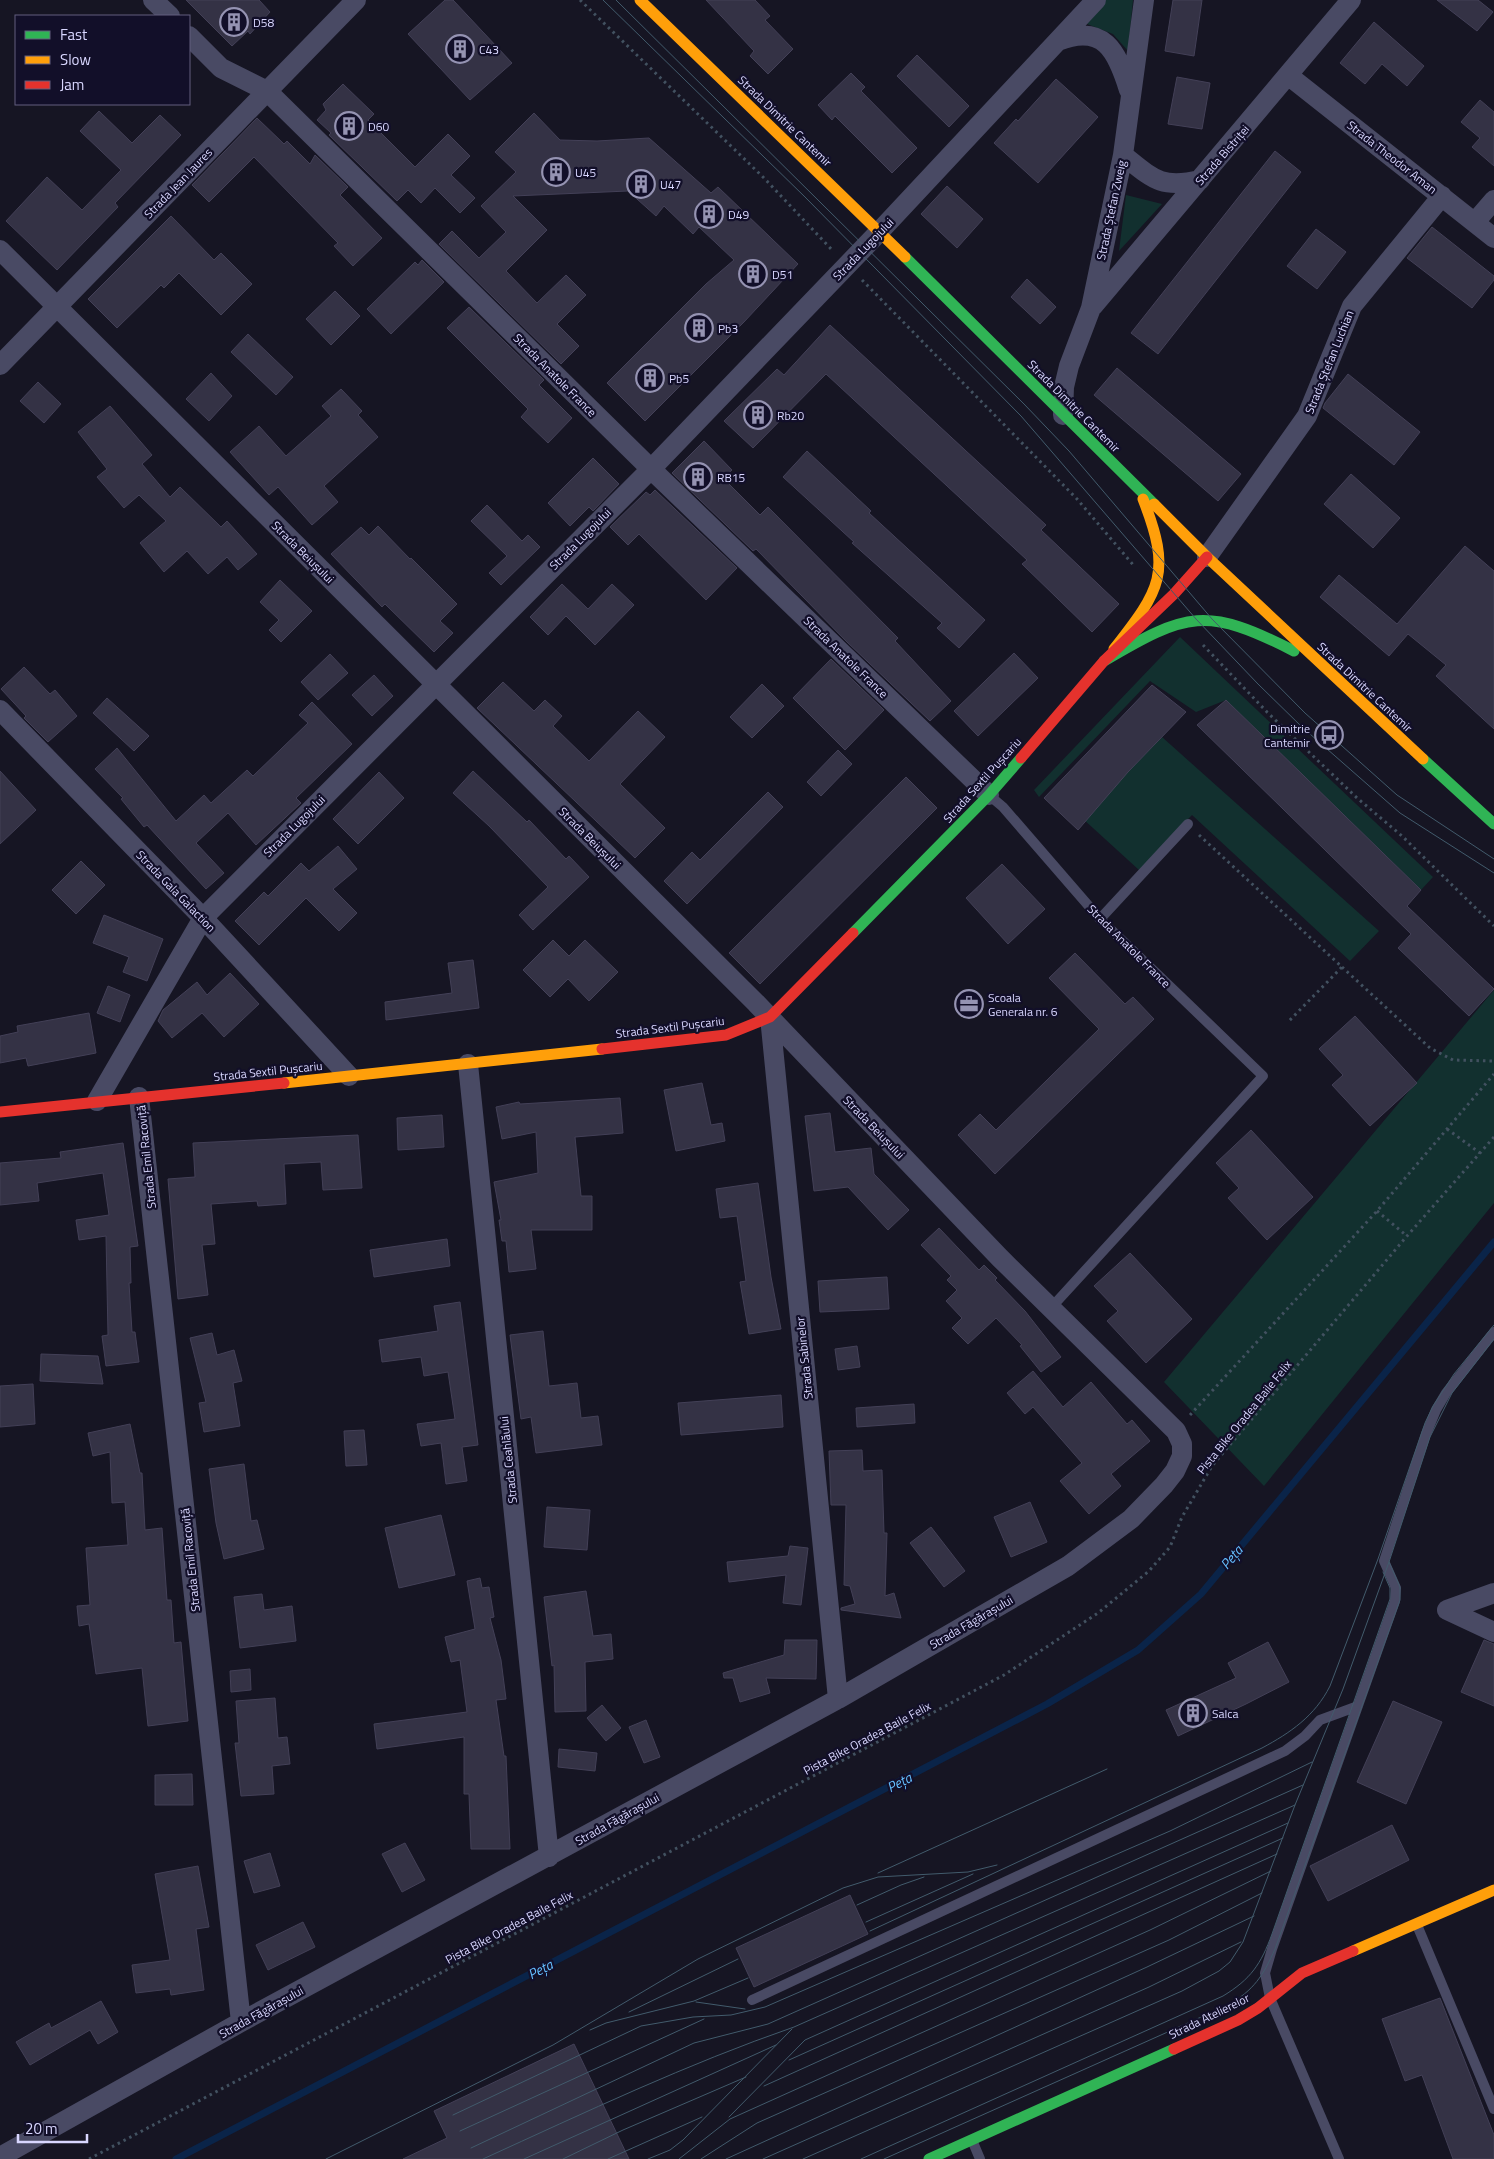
<svg xmlns="http://www.w3.org/2000/svg" width="1494" height="2159" viewBox="0 0 1494 2159" font-family="'Titillium Web',sans-serif">
  <style>
    .green { fill: #12302f }
    .lines { fill: none; stroke-linecap: round; stroke-linejoin: round }
    .stream { stroke: #0a2449; stroke-width: 7 }
    .building { fill: #343245; stroke: #434057 }
    .path { stroke: #425160; stroke-width: 3; stroke-dasharray: 2.5 4; stroke-linecap: butt }
    .lane { stroke: #494a64; stroke-width: 10 }
    .street { stroke: #494a64; stroke-width: 20 }
    .fast { stroke: #30b455; stroke-width: 11 }
    .slow { stroke: #ff9f0a; stroke-width: 11 }
    .jam { stroke: #e5322d; stroke-width: 11 }
    .tram { stroke: #425b6c; stroke-width: 1 }
    .labels { text-anchor: middle; dominant-baseline: central; stroke-width: 4.5; stroke-linejoin: round; paint-order: stroke }
    .poi-label { font-size: 12px; fill: #d9d7ff; stroke: #120f29; text-anchor: start }
    .street-label { font-size: 12px; fill: #d9d7ff; stroke: #120f29 }
    .water-label { font-size: 14px; font-style: italic; fill: #65bfff; stroke: #120f29 }
  </style>
  <rect width="100%" height="100%" fill="#161523"/>
  <path class="green" d="M1105,0H1133L1128,51L1113,34L1087,24Z
    M1126,195L1162,204L1119,251Z
    M1180,637L1433,877L1421,890L1226,700L1196,712L1150,681L1039,797L1034,790Z
    M1162,737L1379,931L1350,961L1192,815L1139,870L1082,818Z
    M1494,990V1203L1264,1486L1164,1382Z"/>
  <g class="lines">
    <path class="stream" d="M176,2159L1047,1704L1138,1650L1201,1594L1494,1242"/>
  </g>
  <path class="building" d="M186,0H259L270,12L250,34L248,31L232,46Z
    M445,0H453L512,63L470,100L408,34Z
    M706,0H755L770,16L765,20L793,49L768,74L750,56L754,51Z
    M1173,0H1202L1194,56L1165,51Z
    M1437,0H1478L1493,12L1477,31Z
    M1374,22L1424,66L1407,86L1382,64L1365,84L1340,63Z
    M917,55L969,106L949,127L897,76Z
    M851,73L865,87L861,91L917,148L892,173L835,116L832,120L818,105Z
    M1177,77L1210,83L1202,129L1168,124Z
    M1056,79L1098,117L1038,183L994,143L1016,119L1018,121Z
    M343,84L374,114L368,120L415,167L448,134L470,156L451,175L475,198L460,213L435,188L421,203L408,190L397,201L329,135L331,133L317,120L326,110L323,104Z
    M1480,100L1494,112V166L1472,147L1480,138L1461,122Z
    M99,111L132,143L160,115L181,135L115,203L118,207L57,270L6,221L47,177L82,210L121,170L80,131Z
    M534,113L560,140L597,141L649,138L711,193L718,187L798,264L744,322L645,421L607,383L706,284L734,260L699,227L693,234L664,206L656,216L628,191L513,196L547,230L506,271L537,303L566,275L586,295L557,324L579,346L561,364L439,244L452,231L479,258L506,232L481,206L516,172L495,152Z
    M257,118L284,144L287,141L310,164L315,155L348,187L340,195L382,238L353,266L334,246L338,243L254,157L209,202L192,185Z
    M1275,151L1301,172L1158,354L1131,333Z
    M947,186L983,219L957,248L921,214Z
    M171,216L214,260L221,253L252,284L221,315L179,273L164,288L161,285L117,328L88,299Z
    M1432,227L1494,276V280L1472,308L1407,258Z
    M1316,229L1346,252L1317,289L1287,266Z
    M422,260L444,282L391,334L367,309L415,262L418,265Z
    M1027,279L1056,307L1040,324L1011,297Z
    M335,291L360,316L331,345L306,319Z
    M469,307L544,380L539,385L572,418L548,443L521,417L528,409L447,328Z
    M830,325L1046,525L1041,530L1119,604L1092,632L1022,564L1027,560L826,374L753,448L724,421L777,369L784,375Z
    M248,334L293,377L276,395L231,352Z
    M1117,368L1241,474L1218,501L1094,395Z
    M211,373L232,396L209,421L186,399Z
    M1348,374L1420,432L1394,465L1323,408L1325,403Z
    M38,382L61,404L44,423L20,401Z
    M341,389L362,411L358,415L378,437L324,486L338,502L312,525L278,487L269,495L230,452L259,426L286,456L331,416L322,406Z
    M110,406L152,455L142,464L170,497L180,487L221,527L227,521L257,554L238,570L227,557L208,574L187,551L164,572L140,543L166,521L139,495L124,508L97,477L107,469L78,432Z
    M704,441L732,470L723,478L760,515L768,507L898,638L895,641L951,701L930,721L847,642L756,549L753,551L672,473Z
    M807,451L871,511L869,513L985,620L959,648L937,628L942,623L852,543L854,542L783,477Z
    M593,458L619,484L593,511L589,507L570,526L548,503Z
    M1351,474L1400,518L1373,548L1324,504Z
    M655,490L737,568L706,600L639,534L628,545L610,527L646,492L650,495Z
    M487,505L522,541L528,535L540,547L501,585L489,573L507,556L471,521Z
    M378,526L410,559L411,558L457,604L440,621L453,633L434,652L385,604L382,607L331,554L361,527L369,535Z
    M1465,546L1494,571V729L1436,676L1446,665L1408,634L1389,656L1320,597L1339,575L1397,624Z
    M280,580L312,611L281,642L269,630L279,620L260,602Z
    M562,584L588,609L612,584L634,605L595,645L566,616L548,635L530,617Z
    M1014,653L1038,678L978,736L954,711Z
    M330,654L348,673L318,700L301,682Z
    M831,659L884,710L845,750L793,698Z
    M24,667L50,694L55,690L77,716L48,742L24,718L26,716L1,689Z
    M374,675L393,696L372,716L352,695Z
    M503,682L534,711L545,700L562,716L553,726L589,761L638,711L665,737L620,784L665,828L635,858L477,708Z
    M762,684L784,706L752,738L730,717Z
    M1152,685L1186,712L1128,772L1078,830L1044,798Z
    M107,698L149,736L134,751L93,713Z
    M1226,700L1421,890L1407,906L1494,989L1469,1016L1398,948L1411,934L1197,725Z
    M312,702L352,744L296,798L301,803L256,845L228,813L196,843L224,873L206,889L147,825L144,827L121,799L123,798L95,769L117,748L176,821L204,795L211,803L247,770L253,776L308,723L299,715Z
    M838,750L852,764L821,796L807,782Z
    M0,771L36,810L0,844Z
    M473,771L527,822L529,820L566,859L569,856L589,877L533,930L519,915L548,887L489,826L453,793Z
    M379,772L404,798L358,844L333,819Z
    M906,777L937,808L760,984L729,953Z
    M768,792L783,807L687,904L664,881L692,852L700,860Z
    M338,846L357,869L333,889L357,913L339,931L306,898L259,945L235,921L264,892L268,896L301,863L309,871Z
    M81,861L105,885L76,914L52,890Z
    M1002,864L1045,909L1008,944L966,898Z
    M104,915L163,939L147,981L123,972L129,957L93,943Z
    M553,940L569,956L585,940L618,972L589,1001L568,979L550,997L523,970Z
    M1075,953L1125,1004L1133,997L1154,1019L995,1174L958,1135L980,1114L996,1130L1099,1029L1049,978Z
    M473,960L479,1008L386,1020L385,1002L452,993L448,963Z
    M230,973L259,1004L224,1037L202,1013L172,1038L158,1021L163,1010L197,982L207,995Z
    M108,986L130,995L120,1022L97,1013Z
    M89,1013L96,1053L28,1066L26,1058L0,1063V1036L18,1032L17,1026Z
    M1355,1016L1417,1083L1370,1126L1332,1085L1343,1075L1319,1049Z
    M702,1083L711,1125L722,1123L725,1141L676,1151L664,1090Z
    M620,1098L623,1133L575,1137L581,1196H592V1230H531L536,1269L509,1272L506,1241H502L499,1220H501L494,1182L538,1173L536,1132L502,1139L496,1107L519,1102L520,1104Z
    M830,1113L835,1152L871,1148L874,1174L909,1210L888,1230L848,1187L814,1191L805,1116Z
    M442,1115L444,1147L398,1150L397,1118Z
    M1251,1130L1313,1197L1267,1240L1228,1198L1239,1188L1216,1163Z
    M358,1135L362,1188L323,1190L321,1162L284,1164L286,1204L258,1206L257,1201L211,1204L215,1244L202,1245L208,1295L178,1299L168,1179L195,1177L193,1143Z
    M123,1143L138,1246L130,1247L131,1283H129L132,1332H135L139,1362L106,1366L102,1336L108,1335L106,1236L79,1240L76,1220L109,1215L103,1173L37,1183L39,1201L0,1205V1163L61,1158L60,1152Z
    M758,1183L771,1277L781,1329L749,1334L740,1282L746,1281L737,1216L720,1218L716,1189Z
    M939,1228L979,1270L984,1265L997,1278L995,1280L1025,1311L1061,1357L1041,1372L1020,1346L1022,1345L996,1318L968,1344L952,1328L962,1318L946,1301L957,1290L947,1280L951,1276L921,1245Z
    M447,1239L450,1266L374,1277L370,1250Z
    M1130,1253L1192,1319L1146,1363L1107,1321L1118,1311L1094,1286Z
    M887,1277L889,1309L820,1312L818,1281Z
    M460,1302L478,1445L462,1447L467,1481L446,1484L441,1443L421,1446L417,1424L455,1419L448,1372L424,1376L421,1357L382,1362L379,1340L438,1331L434,1306Z
    M543,1331L549,1386L577,1383L581,1418L598,1416L602,1445L536,1453L531,1417L521,1419L510,1335Z
    M212,1333L217,1355L234,1350L242,1381L233,1383L240,1426L204,1432L199,1403L206,1402L190,1338Z
    M857,1346L860,1367L838,1370L835,1349Z
    M41,1354L98,1356L103,1384L40,1381Z
    M1033,1371L1063,1407L1091,1382L1127,1424L1132,1420L1150,1441L1111,1474L1121,1486L1089,1514L1060,1481L1082,1463L1033,1407L1025,1414L1007,1393Z
    M33,1384L35,1424L0,1427V1386Z
    M781,1395L783,1427L681,1435L678,1403Z
    M914,1404L915,1423L857,1427L856,1408Z
    M130,1424L140,1473H142L145,1530L162,1528L167,1600H171L174,1643L181,1642L188,1721L148,1726L142,1668L96,1674L89,1624L79,1626L77,1606L90,1605L86,1548L128,1545L125,1502L112,1503L110,1452L93,1456L88,1433Z
    M364,1430L367,1465L346,1466L344,1431Z
    M862,1450L863,1471L882,1470L884,1533H887L885,1596L894,1593L901,1618L841,1610V1608L855,1604L850,1586L844,1585L846,1505H831L829,1451Z
    M244,1464L251,1521L257,1520L264,1549L224,1559L216,1523L209,1469Z
    M1030,1502L1047,1542L1011,1557L994,1517Z
    M547,1507L590,1510L587,1550L544,1547Z
    M441,1515L455,1575L399,1588L385,1528Z
    M931,1527L965,1571L944,1587L910,1543Z
    M790,1546L808,1548L801,1605L783,1603L786,1575L729,1582L727,1562L788,1556Z
    M480,1578L482,1588L489,1587L494,1617L490,1618L501,1660L506,1699L496,1700L504,1756H506L510,1849H471L469,1794H464V1737L377,1749L374,1724L467,1712L460,1660L451,1662L445,1637L475,1629L467,1581Z
    M586,1591L593,1636L611,1634L613,1659L585,1662L586,1711L555,1712L554,1665L552,1666L544,1597Z
    M262,1594L264,1610L292,1606L296,1641L240,1648L234,1597Z
    M785,1640H817L816,1679L766,1678L770,1693L740,1702L733,1678H724L723,1673L784,1655Z
    M1484,1640L1494,1644V1706L1461,1692Z
    M1268,1642L1289,1682L1246,1704L1178,1736L1166,1710L1236,1678L1228,1663Z
    M250,1669L251,1690L231,1692L230,1671Z
    M275,1698L278,1738L287,1737L290,1764L272,1766L274,1794L241,1796L235,1743H239L236,1701Z
    M1393,1701L1442,1722L1406,1804L1357,1782Z
    M602,1705L621,1728L606,1741L587,1718Z
    M646,1720L660,1757L644,1763L629,1727Z
    M559,1749L597,1753L595,1771L558,1767Z
    M192,1774L193,1805H155V1775Z
    M1392,1825L1409,1860L1328,1901L1310,1866Z
    M405,1843L425,1880L402,1892L382,1854Z
    M270,1853L280,1886L254,1893L244,1861Z
    M198,1866L209,1927L196,1929L204,1990L171,1995L170,1989L136,1993L132,1965L170,1960L155,1874Z
    M850,1895L868,1934L754,1987L736,1948Z
    M303,1922L315,1947L268,1970L256,1945Z
    M1440,1998L1494,2135V2159H1453L1422,2075L1405,2081L1382,2019Z
    M101,2001L118,2032L98,2044L90,2030L30,2065L16,2042L49,2023L51,2028Z
    M574,2044L629,2159H403L447,2138L434,2111Z"/>
  <g class="lines">
    <path class="path" d="M580,0L764,178L833,251
      M862,280L1077,499L1135,567
      M1203,645L1267,712L1356,797L1402,836L1494,926
      M1199,835L1342,967L1289,1021
      M1342,967L1430,1048L1453,1060L1494,1061
      M1447,1129L1480,1153
      M1377,1211L1407,1236
      M1190,1415L1377,1211L1494,1074
      M89,2159L1004,1675L1098,1613L1149,1571L1170,1547L1182,1517L1212,1466L1407,1236L1494,1137"/>
    <path class="lane" d="M990,796L1003,807L1100,919L1263,1076L1050,1309
      M1100,919L1188,824
      M1417,1925L1494,2109
      M752,2000L1285,1751L1305,1736L1320,1720L1358,1706
      M972,2140L980,2159
      M1339,2159L1270,1998L1265,1973L1272,1949L1395,1601L1396,1588L1384,1561L1426,1434L1436,1410L1446,1393L1494,1332"/>
    <path class="street" d="M153,0L170,16
      M189,36L221,68L267,91L651,469L989,795
      M1058,41C1104,23 1117,51 1129,90
      M1289,76L1494,238
      M1123,155C1153,179 1161,189 1200,180
      M1475,222L1494,200
      M0,250L756,1003L1000,1258L1176,1431L1182,1444V1456L1175,1471L1164,1485L1131,1519L1068,1566L838,1699L241,2022L0,2157
      M1093,306L1351,0
      M0,365L356,0
      M1063,415L1064,387L1069,366L1091,308L1123,155L1144,0
      M1207,557L1307,416L1352,306L1442,196
      M0,710L203,918L349,1076
      M770,1017L838,1699
      M468,1064L549,1857
      M139,1097L241,2022
      M97,1101L203,918L651,469L879,232L1096,0
      M1447,1610L1494,1632
      M1447,1610L1494,1593"/>
    <path class="fast" d="M905,257L1154,504
      M1104,661C1187,612 1206,606 1294,651
      M1423,759L1494,824
      M853,933L989,795L1021,758
      M929,2159L1174,2049"/>
    <path class="slow" d="M640,0L905,257
      M1154,504L1207,557L1423,759
      M1114,649C1161,589 1172,573 1143,499
      M284,1083L602,1049
      M1353,1951L1494,1890"/>
    <path class="jam" d="M1021,758L1104,661L1174,594L1207,557
      M602,1049L726,1035L770,1017L853,933
      M0,1112L284,1083
      M1174,2049L1238,2020L1258,2008L1302,1973L1353,1951"/>
    <path class="tram" d="M603,0L805,197L1021,416L1196,619L1258,684L1302,727L1400,813L1494,873
      M616,0L1024,404L1069,451L1212,619L1305,713L1397,795L1494,859
      M878,1873L1107,1769
      M857,1905L901,1885L924,1877
      M866,1922L973,1874
      M870,1931L1262,1748C1290,1733 1315,1716 1330,1686L1378,1559L1425,1423L1433,1406L1454,1374L1494,1325
      M696,2002L745,2009
      M629,2012L738,1959
      M590,2030L606,2023L694,2001L748,1978
      M789,2060L1283,1838
      M764,2086L1277,1854
      M453,2115L641,2026L693,2017L731,2015L765,2007L1170,1831L1312,1762
      M729,2117L805,2040L1288,1823
      M460,2131L704,2019
      M471,2148L694,2043L768,2024L1303,1785
      M326,2159L553,2045L698,1959L843,1888L878,1877L968,1872L997,1865
      M483,2159C586,2112 687,2064 794,2027L1295,1805
      M524,2159L776,2045
      M563,2159L623,2130L746,2077
      M608,2159L702,2117
      M648,2159L670,2150L683,2140L792,2029
      M679,2159L730,2119L1150,1930L1271,1871
      M701,2159L757,2123L1169,1940L1262,1893
      M726,2159L1147,1967L1254,1916
      M763,2159L1149,1987L1241,1942
      M803,2159L1182,1991L1219,1971L1230,1962L1243,1942L1295,1805L1343,1689L1389,1562L1430,1437L1452,1393L1494,1339
      M861,2159L1223,1996C1251,1979 1261,1964 1272,1934L1390,1599V1588L1383,1572
      M884,2159L1228,2005C1254,1990 1263,1976 1275,1949L1400,1600V1587L1389,1562"/>
  </g>
  <defs>
    <symbol id="building-ring" viewBox="-11 -11 22 22"><circle r="9.5" fill="#120f29" stroke="#9593b2" stroke-width="1.5"/><path d="M-4-6H4V6H1V3H-1V6H-4ZM-2.5-4.3h1.7v1.8h-1.7ZM.8-4.3h1.7v1.8H.8ZM-2.5-1h1.7V.8h-1.7ZM.8-1h1.7V.8H.8Z" fill="#9593b2"/></symbol>
    <symbol id="bus-ring" viewBox="-11 -11 22 22"><circle r="9.5" fill="#120f29" stroke="#9593b2" stroke-width="1.5"/><path d="M-5-6H5V4H4V6H2V4H-2V6H-4V4H-5ZM-3.5-4V0h7V-4ZM-3.5 1.2v1.5H-2V1.2ZM2 1.2v1.5H3.5V1.2Z" fill="#9593b2"/></symbol>
    <symbol id="office-ring" viewBox="-11 -11 22 22"><circle r="9.5" fill="#120f29" stroke="#9593b2" stroke-width="1.5"/><path d="M-6-3h4V-5.5h4V-3h4V5H-6ZM-1-4.5V-3h2v-1.5ZM-6 0V1H6V0Z" fill="#9593b2"/></symbol>
  </defs>
  <g fill-rule="evenodd">
    <use href="#building-ring" x="218" y="6" width="32" height="32"/>
    <use href="#building-ring" x="444" y="33" width="32" height="32"/>
    <use href="#building-ring" x="333" y="110" width="32" height="32"/>
    <use href="#building-ring" x="540" y="156" width="32" height="32"/>
    <use href="#building-ring" x="625" y="168" width="32" height="32"/>
    <use href="#building-ring" x="693" y="198" width="32" height="32"/>
    <use href="#building-ring" x="737" y="258" width="32" height="32"/>
    <use href="#building-ring" x="683" y="312" width="32" height="32"/>
    <use href="#building-ring" x="634" y="362" width="32" height="32"/>
    <use href="#building-ring" x="742" y="399" width="32" height="32"/>
    <use href="#building-ring" x="682" y="461" width="32" height="32"/>
    <use href="#bus-ring" x="1313" y="719" width="32" height="32"/>
    <use href="#office-ring" x="953" y="988" width="32" height="32"/>
    <use href="#building-ring" x="1177" y="1697" width="32" height="32"/>
  </g>
  <g class="labels">
    <g class="poi-label">
      <text x="253" y="22">D58</text>
      <text x="479" y="49">C43</text>
      <text x="368" y="126">D60</text>
      <text x="575" y="172">U45</text>
      <text x="660" y="184">U47</text>
      <text x="728" y="214">D49</text>
      <text x="772" y="274">D51</text>
      <text x="718" y="328">Pb3</text>
      <text x="669" y="378">Pb5</text>
      <text x="777" y="415">Rb20</text>
      <text x="717" y="477">RB15</text>
      <text x="1310" y="728" text-anchor="end">Dimitrie<tspan x="1310" dy="14">Cantemir</tspan></text>
      <text x="988" y="997">Scoala<tspan x="988" dy="14">Generala nr. 6</tspan></text>
      <text x="1212" y="1713">Salca</text>
    </g>
    <g class="street-label">
      <text transform="translate(785 121) rotate(44)">Strada Dimitrie Cantemir</text>
      <text transform="translate(1222 155) rotate(-49)">Strada Bistriței</text>
      <text transform="translate(1392 157) rotate(38)">Strada Theodor Aman</text>
      <text transform="translate(178 183) rotate(-46)">Strada Jean Jaures</text>
      <text transform="translate(1111 210) rotate(-78)">Strada Ștefan Zweig</text>
      <text transform="translate(863 249) rotate(-46)">Strada Lugojului</text>
      <text transform="translate(1329 362) rotate(-68)">Strada Ștefan Luchian</text>
      <text transform="translate(555 375) rotate(45)">Strada Anatole France</text>
      <text transform="translate(1074 406) rotate(45)">Strada Dimitrie Cantemir</text>
      <text transform="translate(580 539) rotate(-45)">Strada Lugojului</text>
      <text transform="translate(303 552) rotate(45)">Strada Beiușului</text>
      <text transform="translate(846 657) rotate(44)">Strada Anatole France</text>
      <text transform="translate(1365 687) rotate(43)">Strada Dimitrie Cantemir</text>
      <text transform="translate(982 780) rotate(-48)">Strada Sextil Pușcariu</text>
      <text transform="translate(294 826) rotate(-45)">Strada Lugojului</text>
      <text transform="translate(590 838) rotate(45)">Strada Beiușului</text>
      <text transform="translate(176 891) rotate(46)">Strada Gala Galaction</text>
      <text transform="translate(1129 946) rotate(45)">Strada Anatole France</text>
      <text transform="translate(670 1027) rotate(-7)">Strada Sextil Pușcariu</text>
      <text transform="translate(268 1071) rotate(-6)">Strada Sextil Pușcariu</text>
      <text transform="translate(874 1127) rotate(46)">Strada Beiușului</text>
      <text transform="translate(146 1157) rotate(-96)">Strada Emil Racoviță</text>
      <text transform="translate(804 1358) rotate(-96)">Strada Sabinelor</text>
      <text transform="translate(1244 1417) rotate(-51)">Pista Bike Oradea Baile Felix</text>
      <text transform="translate(508 1460) rotate(-96)">Strada Ceahlăului</text>
      <text transform="translate(190 1560) rotate(-96)">Strada Emil Racoviță</text>
      <text transform="translate(971 1622) rotate(-30)">Strada Făgărașului</text>
      <text transform="translate(867 1738) rotate(-28)">Pista Bike Oradea Baile Felix</text>
      <text transform="translate(617 1819) rotate(-29)">Strada Făgărașului</text>
      <text transform="translate(509 1927) rotate(-28)">Pista Bike Oradea Baile Felix</text>
      <text transform="translate(261 2012) rotate(-29)">Strada Făgărașului</text>
      <text transform="translate(1209 2016) rotate(-26)">Strada Atelierelor</text>
    </g>
    <g class="water-label">
      <text transform="translate(1231 1557) rotate(-50)">Peța</text>
      <text transform="translate(899 1782) rotate(-28)">Peța</text>
      <text transform="translate(540 1969) rotate(-28)">Peța</text>
    </g>
  </g>
  <rect x="15" y="15" width="175" height="90" fill="#120f29" stroke="#625f7f"/>
  <rect x="25" y="31" width="25" height="8" fill="#30b455" stroke="#625f7f"/>
  <text x="60" y="40" font-size="15" fill="#d9d7ff">Fast</text>
  <rect x="25" y="56" width="25" height="8" fill="#ff9f0a" stroke="#625f7f"/>
  <text x="60" y="65" font-size="15" fill="#d9d7ff">Slow</text>
  <rect x="25" y="81" width="25" height="8" fill="#e5322d" stroke="#625f7f"/>
  <text x="60" y="90" font-size="15" fill="#d9d7ff">Jam</text>
  <path d="M18 2134v8h69v-8" fill="none" stroke="#d9d7ff" stroke-width="2.5"/>
  <text x="25" y="2134" font-size="15" fill="#d9d7ff" stroke="#120f29" stroke-width="4" paint-order="stroke">20 m</text>
</svg>
